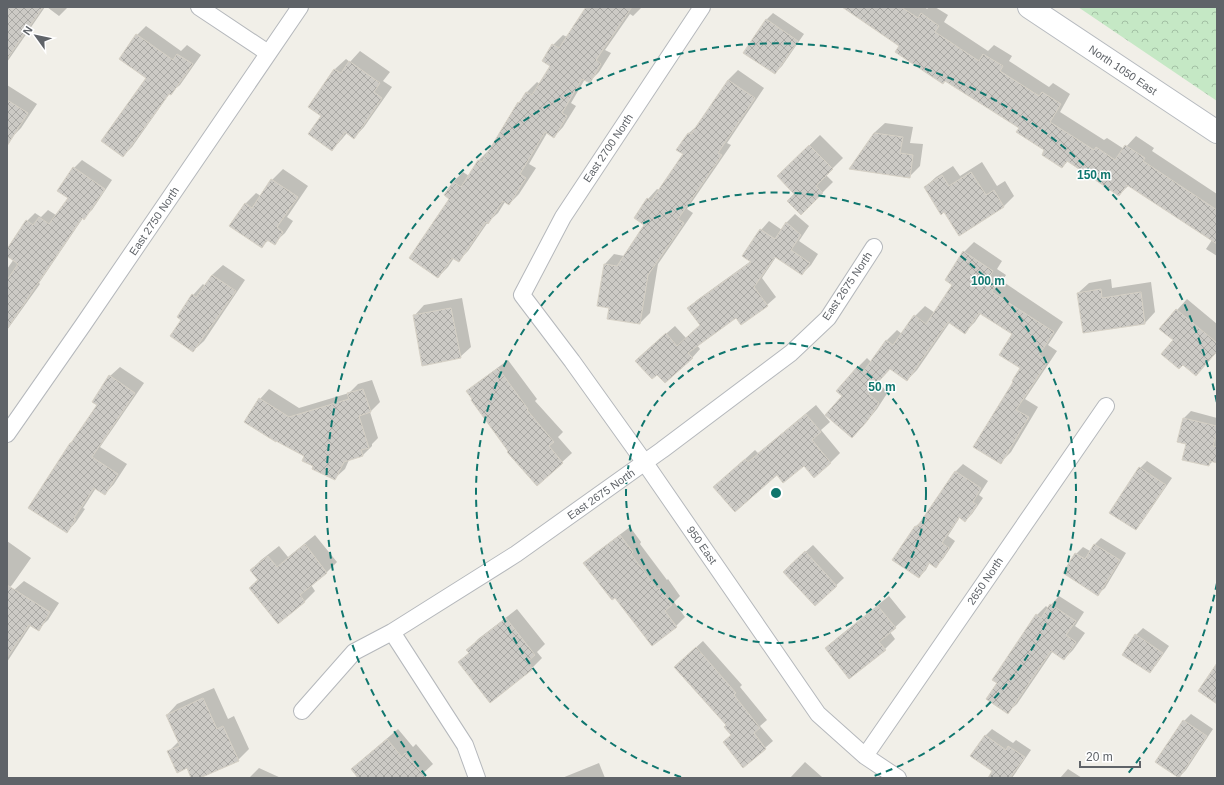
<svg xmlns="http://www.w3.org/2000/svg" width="1224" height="785" viewBox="0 0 1224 785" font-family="Helvetica,sans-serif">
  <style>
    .park { fill: url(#park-crowns) }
    .shadow { fill: #0003 }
    .building { fill: url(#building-cross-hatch); stroke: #d6d1c6 }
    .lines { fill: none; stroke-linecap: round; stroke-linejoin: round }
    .street-casing { stroke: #b5b8bc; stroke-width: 18 }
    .secondary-casing { stroke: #b6babf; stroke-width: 24 }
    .street { stroke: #fff; stroke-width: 16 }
    .secondary { stroke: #fff; stroke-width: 22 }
    .ring { fill: none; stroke: #0f766e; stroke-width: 2; stroke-dasharray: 7 5 }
    .labels { text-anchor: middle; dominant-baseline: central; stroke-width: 3; stroke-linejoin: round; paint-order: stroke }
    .street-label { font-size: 11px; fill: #5f6368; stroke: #fff }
    .centre { fill: #0f766e; stroke: #fff; stroke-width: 2 }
    .ring-label { font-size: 12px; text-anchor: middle; font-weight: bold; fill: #0f766e; stroke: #fff; stroke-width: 3; stroke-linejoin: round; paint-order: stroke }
  </style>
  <defs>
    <pattern id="park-crowns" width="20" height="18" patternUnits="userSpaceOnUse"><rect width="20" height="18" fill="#c5e8c5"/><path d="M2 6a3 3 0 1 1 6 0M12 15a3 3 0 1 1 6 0" fill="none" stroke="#a3c0a4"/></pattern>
    <pattern id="building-cross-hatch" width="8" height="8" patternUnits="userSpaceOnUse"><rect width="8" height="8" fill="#cccac5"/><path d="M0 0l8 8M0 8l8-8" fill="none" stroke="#a9a8a4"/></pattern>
  </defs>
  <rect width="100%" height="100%" fill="#f1efe8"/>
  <path class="park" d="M1078,7H1217V101Z"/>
  <path class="shadow" d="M8,7H45L7,62V9Z
    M47,7H68L59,16Z
    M588,7H642L633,16L630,14L605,50L611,53L599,72L589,82L585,79L571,103L576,106L563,127L554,137L547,133L529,164L536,168L519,194L509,204L505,202L498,213L488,222L468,251L458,261L454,258L448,267L438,277L451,199L445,195L453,182L463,172L469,176L479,160L489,150L527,92L537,82L540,84L551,66L553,45L563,35L567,37Z
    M844,7H925L927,9L929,7H935L948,15L944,22L988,51L994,45L1012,56L1009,61L1049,87L1053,83L1070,94L1060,112L1104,140L1107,138L1124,149L1136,136L1154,148L1152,151L1217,194V256L1206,249L1212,240L1129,185L1119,195L1069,160L1062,167L1046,150L1020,128Z
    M773,13L804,34L782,66L775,73L766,20Z
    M146,26L181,51L187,45L201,55L180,85L170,93L132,147L123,156L147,77L137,35Z
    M360,51L390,72L383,81L392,87L364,127L354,138L347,133L342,139L332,150L322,116L309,106L335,69L346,59L350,62Z
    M738,70L764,88L727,143L731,145L687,209L693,213L658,264L650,313L640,323L611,307L605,264L614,254L624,256L646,224L648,199L657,189L659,190L684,154L678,150L689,133L699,124L728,80Z
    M7,85L37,104L21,128L12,137L7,133Z
    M885,123L913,127L910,143L923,144L920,166L909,177L874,133Z
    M820,135L843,158L826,175L833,182L801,214L796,194L778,176Z
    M82,160L112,180L92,210L83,218L39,283L40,284L7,330V269L14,259L7,255V250L27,221L35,213L41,217L48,210L56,215L69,198L59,190L74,168Z
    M982,162L997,186L1005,181L1014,196L1004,206L959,234L945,211L925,187L936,177L953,166L960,176Z
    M283,169L308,186L287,217L293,221L285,233L274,243L269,240L262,246L231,226L246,203L256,193L261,196L272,180Z
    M795,214L809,226L799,241L818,254L811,265L802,274L776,257L762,278L776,297L767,305L737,317L697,345L700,349L692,358L645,352L675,326L686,338L701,325L689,308L697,300L751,261L761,230L769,221L782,230L786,223Z
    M974,242L1002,261L997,269L1006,275L1002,281L1063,322L1048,345L1057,351L1025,399L1038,407L1011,452L1001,462L1014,381L1021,368L1014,334L981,313L975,322L965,332L950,322L917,370L907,380L890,368L877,382L888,392L877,409L862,427L843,396L857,368L867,358L871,362L887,340L897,330L902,334L915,316L925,306L935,313L953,284L964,252Z
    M223,265L245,280L204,341L193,351V295L203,284L205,286L212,275Z
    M1111,279L1112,288L1151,282L1155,312L1145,323L1078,293L1089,283Z
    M462,298L471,347L460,357L414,316L424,305Z
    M1187,299L1217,324V352L1196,375L1174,340L1160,329Z
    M508,360L537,399L535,401L563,432L558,437L572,453L537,485L510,451L468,391L477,383Z
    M120,367L144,383L100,447L127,464L114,484L105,494L96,488L83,508L85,509L76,522L67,532L98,405L110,376Z
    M372,380L380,402L370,412L378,438L372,444V446L363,455L349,460L345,469L335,478L315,466L260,399L269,389L299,408L349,393L358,384Z
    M816,405L830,422L821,430L840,453L830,463L804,464L777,474L724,478L755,450L758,453Z
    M1191,411L1217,418V462L1213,461L1209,465L1187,444L1178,441L1184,418Z
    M1147,461L1172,478L1142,522L1136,529L1140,468Z
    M963,464L988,481L979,495L983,498L972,514L965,521L960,517L948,536L955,541L943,559L936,566L930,562L926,570L919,577L893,560L916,526L923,520L956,471Z
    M630,527L641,542L640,544L667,580L668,579L680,596L674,602L685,617L676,626L585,563L594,554Z
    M315,535L337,562L327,572L311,585L315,591L305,601L278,623L250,588L258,579L251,570L261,560L279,546L288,557Z
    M1101,538L1126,553L1105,588L1098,594L1064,573L1076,554L1083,547L1090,551L1094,545Z
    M7,541L31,558L12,585L7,590Z
    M813,545L844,578L815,605L791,565Z
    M24,581L59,603L48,620L38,629L31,625L7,662V602L14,590Z
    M889,596L906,617L890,632L895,639L885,649L826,648L837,638Z
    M1059,596L1084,612L1075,626L1085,633L1073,650L1064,659L1053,651L1017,704L1008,712L1037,615L1046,606L1048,608Z
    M517,609L545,644L537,652L542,658L532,668L459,663L470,652L468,650L478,639Z
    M1143,628L1169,646L1156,665L1150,672L1136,635Z
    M703,641L742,685L740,687L767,720L760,726L773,741L743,767L732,735L727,725L682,660Z
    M214,688L228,719L234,716L249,749L238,760L198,778H193L187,766L168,752L179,741L167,715L177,704Z
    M1191,714L1213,729L1186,770L1179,777L1184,721Z
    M398,729L413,747L416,744L433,764L418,778H355L358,776L352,769L363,759Z
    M992,729L1013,743L1016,740L1031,750L1012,778H993V771L985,736Z
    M805,762L822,777L821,778H790Z
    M599,763L605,778H562Z
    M259,768L281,778H249Z
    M1068,769L1082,778H1060Z"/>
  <path class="building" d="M7,7H43L7,59Z
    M586,7H632L596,60L601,64L590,83L582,79L562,113L567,116L554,138L545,132L520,174L526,178L509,205L503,201L488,224L486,222L459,262L452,258L438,278L409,258L449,199L444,195L453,182L461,187L478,160L482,162L518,102L519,103L526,92L532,95L550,66L542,61L552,44L559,48Z
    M842,7H901L918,18L921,13L939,26L935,32L979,61L983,54L1003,66L1000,71L1039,96L1042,92L1061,104L1050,122L1094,150L1096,147L1115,160L1125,145L1145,158L1143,161L1217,210V244L1127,185L1119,196L1067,161L1062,168L1042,155L1044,150L1016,132L1019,128L945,81L943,84L895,52L899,46Z
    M766,19L798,41L775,74L743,53Z
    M136,34L173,60L177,54L193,64L171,95L169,94L123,157L101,141L146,78L119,59Z
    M349,61L380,83L374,92L382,98L354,139L345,132L332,151L308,134L321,116L308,107L334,69L341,73Z
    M728,80L755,98L718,153L722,155L678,219L684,223L648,275L640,324L607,319L609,308L597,306L604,264L617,266L644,225L634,218L647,198L651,201L683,154L676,150L688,133L691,134Z
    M7,100L28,113L7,146Z
    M874,133L903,137L900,153L913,155L910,178L849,169Z
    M809,145L833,169L816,186L823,193L801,215L787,201L794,194L777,176Z
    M73,167L105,189L84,220L82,218L7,329V280L18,264L7,256V249L26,220L33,225L39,217L49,224L68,198L57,191Z
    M971,172L986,195L994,190L1004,207L959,236L944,212L941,215L924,187L942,175L949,186Z
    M271,179L298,197L277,227L283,232L275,245L267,240L262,248L229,226L245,203L252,208Z
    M786,222L801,235L791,250L810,263L802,275L775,257L754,287L768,306L741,325L736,318L688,353L693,358L665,383L657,375L652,379L635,361L666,333L677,346L700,325L687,308L751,262L742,256L760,229L775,239Z
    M963,251L993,271L988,279L997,285L992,292L1054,332L1039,355L1048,361L1016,410L1029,417L1001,464L973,447L1013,382L1012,381L1020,368L999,355L1012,334L979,313L965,334L948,322L907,381L890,369L868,393L879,403L868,420L852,438L825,415L842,396L836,391L857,367L863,372L886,340L893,345L914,315L926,324L952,285L945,280Z
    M212,275L236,291L193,352L170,336L181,320L177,317L192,294L196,297Z
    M1101,289L1102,298L1141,292L1145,324L1083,333L1077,293Z
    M451,308L461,358L422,366L413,315Z
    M1176,309L1217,343V351L1196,376L1183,365L1179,369L1161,354L1173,340L1159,329Z
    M498,368L528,409L527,410L554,442L549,446L563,463L537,486L507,452L508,451L471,400L472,399L466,391Z
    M109,375L135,393L92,457L118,474L105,495L94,488L74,518L76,519L67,533L28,508L70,443H71L97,405L92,402Z
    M363,389L371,412L359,416L369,448L361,450L363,456L344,462L335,480L312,469L313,466L302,461L304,456L276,441V442L244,422L259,398L289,417L349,399L347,393Z
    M806,414L821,432L812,440L831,463L814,478L804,466L783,483L777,475L735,512L713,487L745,459L748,462Z
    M1183,418L1217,426V432L1213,446L1217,447V463L1210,461L1209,466L1182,460L1186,444L1177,442Z
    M1139,467L1166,485L1136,530L1109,513Z
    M955,471L981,488L973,502L977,505L965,522L959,517L942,543L949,548L936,568L929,563L919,578L892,560L915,526L917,527Z
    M620,535L633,552L631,554L657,589L659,588L672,605L665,611L677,627L652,646L615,598L612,600L583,563Z
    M305,544L327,573L300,595L305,602L278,624L249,588L258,580L250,570L268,556L277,567Z
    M1094,544L1120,560L1098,596L1063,573L1075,553L1085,559Z
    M805,551L837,586L815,606L783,572Z
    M7,585L50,612L39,631L29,625L7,658Z
    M1050,604L1076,621L1066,635L1076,642L1064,660L1051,651L1008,714L986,699L997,683L992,680L1036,614L1041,618Z
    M878,606L896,628L879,642L886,650L849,679L825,648Z
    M506,618L535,655L527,662L533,669L490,703L458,662L469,653L466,650Z
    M1135,634L1163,653L1150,673L1122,655Z
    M696,647L736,693L734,695L760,728L754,733L766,749L743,768L723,742L731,735L724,727L726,725L674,667Z
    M1217,663V704L1198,691Z
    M203,698L217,729L223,726L239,761L200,778H191L187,768L177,773L167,751L180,746L166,715Z
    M1183,720L1207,736L1179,778L1155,762Z
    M985,735L1006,750L1008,746L1025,757L1010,778H988L992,771L970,756Z
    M387,739L402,757L405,753L426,778H358L351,769Z"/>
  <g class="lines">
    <defs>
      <path id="street" d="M199,7L268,53
        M702,7L563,217L522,295L572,361L645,463L818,714L865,756L898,778
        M7,434L83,325L300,7
        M392,632L465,745L477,778
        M302,711L354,652L392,632L516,554L662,450L791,353L828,318L874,247
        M865,756L1106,406"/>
      <path id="secondary" d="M1029,7L1217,132"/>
    </defs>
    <use href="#street" class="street-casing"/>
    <use href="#secondary" class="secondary-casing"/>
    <use href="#street" class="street"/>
    <use href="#secondary" class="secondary"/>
  </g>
  <g class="ring">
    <circle cx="776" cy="493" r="150"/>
    <path d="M681 777A300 300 0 1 1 871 777"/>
    <path d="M1217 583A450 450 0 0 1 1126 776M426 776A450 450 0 1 1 1217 403"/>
  </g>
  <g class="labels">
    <g class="street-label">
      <text transform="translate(1123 70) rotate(34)">North 1050 East</text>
      <text transform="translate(608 148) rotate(-56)">East 2700 North</text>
      <text transform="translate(154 221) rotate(-56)">East 2750 North</text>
      <text transform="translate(847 286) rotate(-56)">East 2675 North</text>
      <text transform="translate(601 494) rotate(-35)">East 2675 North</text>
      <text transform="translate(702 545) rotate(55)">950 East</text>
      <text transform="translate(985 581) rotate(-56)">2650 North</text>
    </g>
  </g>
  <circle cx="776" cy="493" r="6" class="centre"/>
  <g class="ring-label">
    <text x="1094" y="179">150 m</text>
    <text x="988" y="285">100 m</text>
    <text x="882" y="391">50 m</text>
  </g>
  <rect width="1224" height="785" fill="none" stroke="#5f6368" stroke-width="16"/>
  <g transform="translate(36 36) rotate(303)" stroke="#ffffff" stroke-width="3" paint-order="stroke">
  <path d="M0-3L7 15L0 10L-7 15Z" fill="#5f6368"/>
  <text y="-6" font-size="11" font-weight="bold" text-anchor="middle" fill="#5f6368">N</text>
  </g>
  <path d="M1080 761v6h60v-6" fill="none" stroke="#5f6368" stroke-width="2"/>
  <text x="1086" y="761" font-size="12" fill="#5f6368" stroke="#ffffff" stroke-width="3" paint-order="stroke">20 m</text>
</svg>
